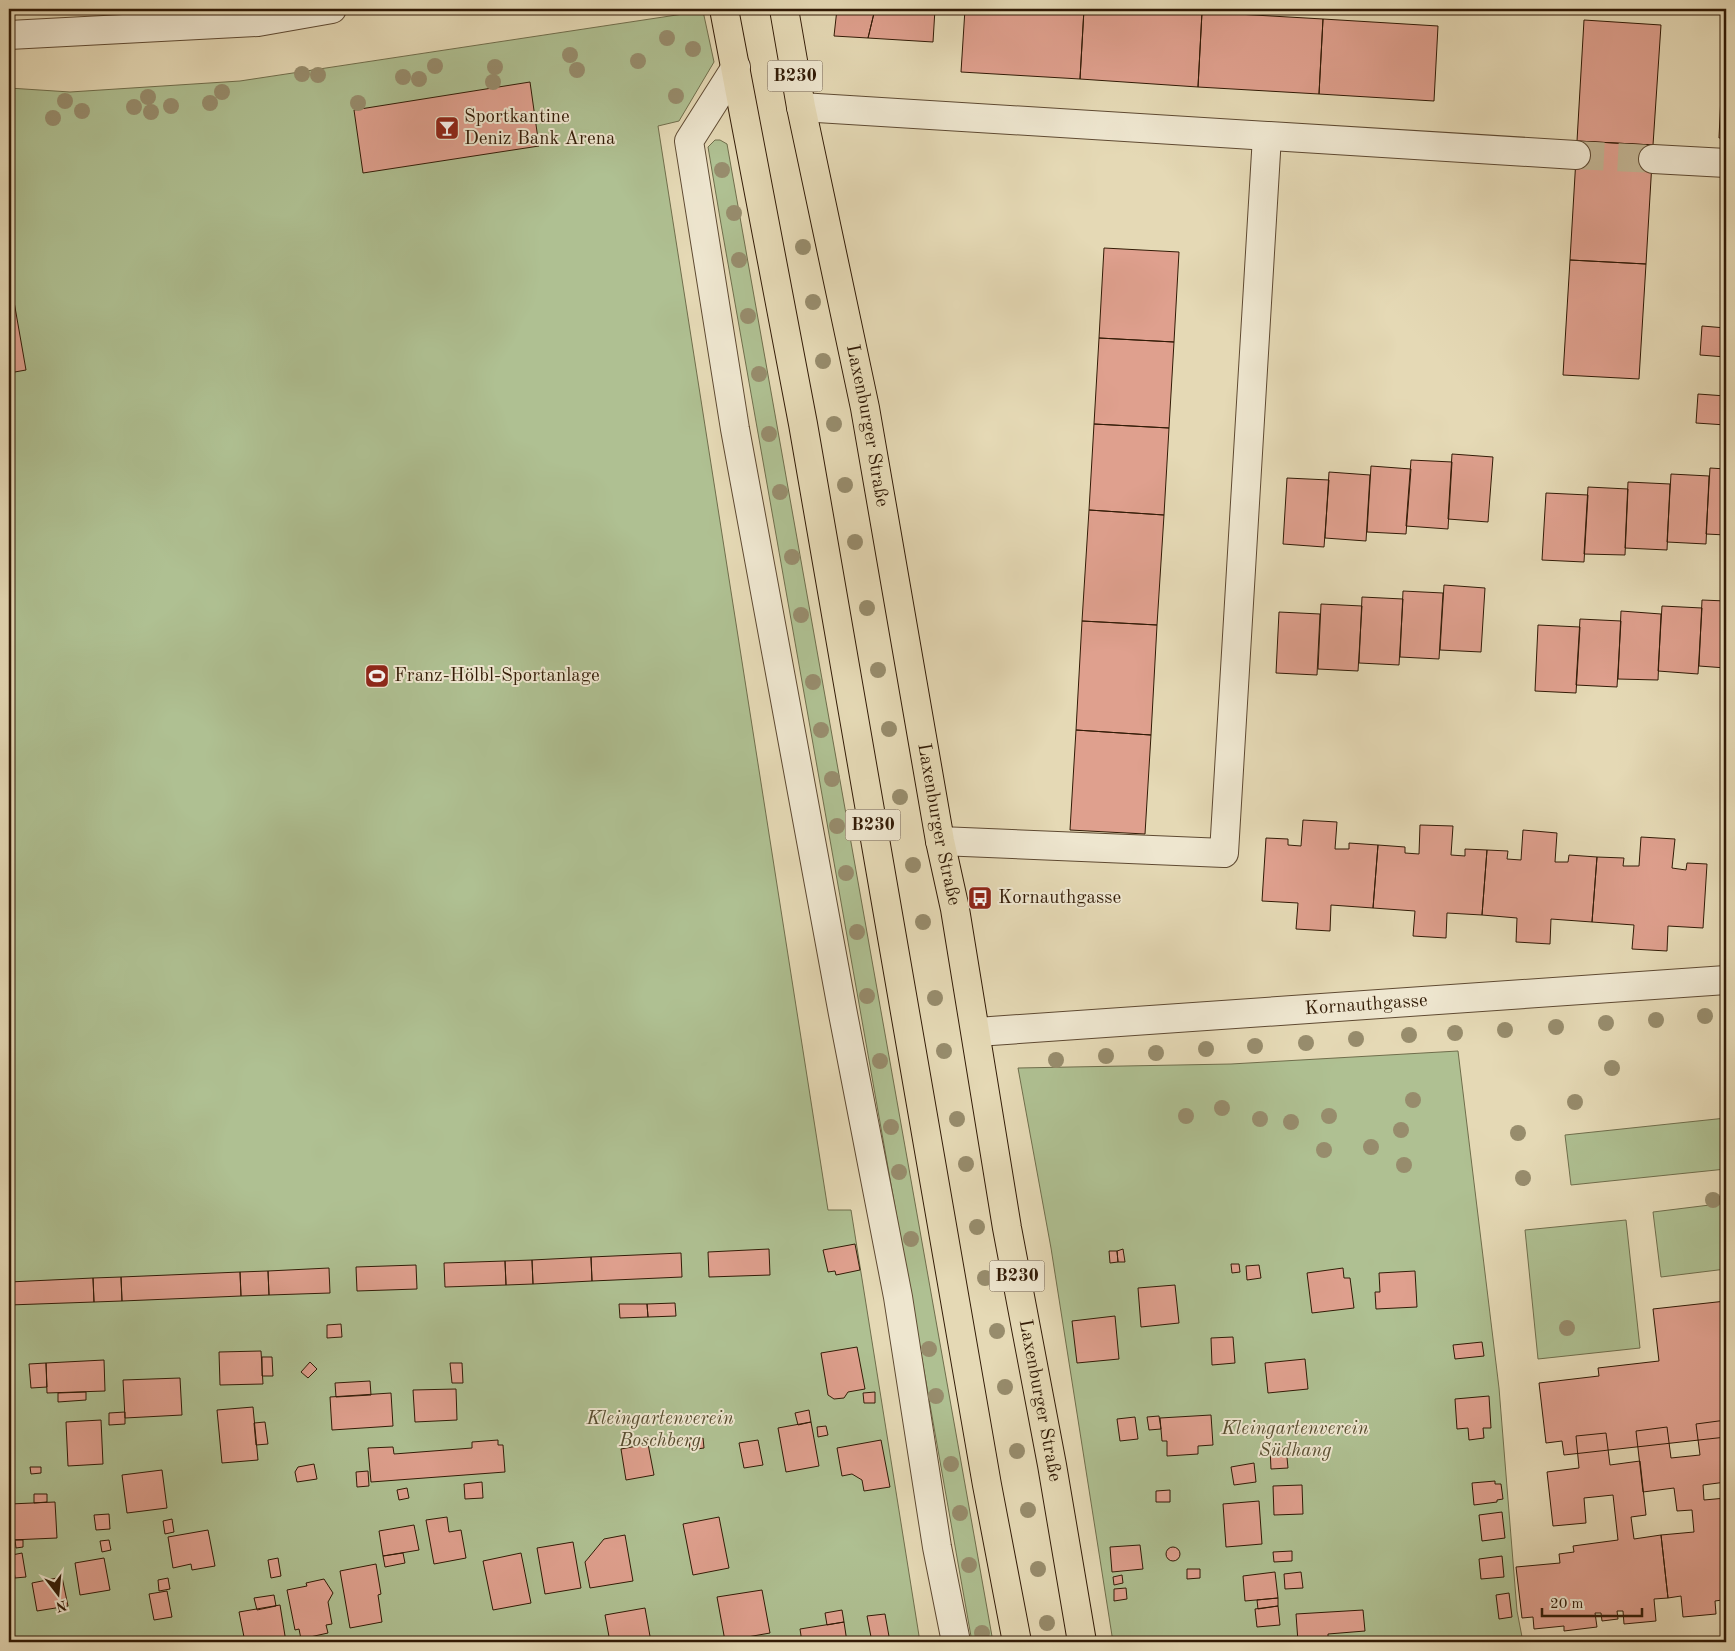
<svg xmlns="http://www.w3.org/2000/svg" width="1735" height="1651" viewBox="0 0 1735 1651" font-family="'Old Standard TT',serif">
  <style>
    .green { fill: #afc092; stroke: #706e4c }
    .building { fill: #dfa08e; stroke: #321b06 }
    .lines { fill: none; stroke-linecap: round; stroke-linejoin: round }
    .minor-tunnel { stroke: #c1b392; stroke-width: 28; stroke-dasharray: 28 14; stroke-linecap: butt }
    .minor-casing { stroke: #5f4a32; stroke-width: 30 }
    .major-casing { stroke: #321b06; stroke-width: 30 }
    .minor { stroke: #eee6cf; stroke-width: 28 }
    .major { stroke: #e5d9b5; stroke-width: 28 }
    .tree { fill: #978c6c }
    .labels { text-anchor: middle; dominant-baseline: central; stroke-width: 4; stroke-linejoin: round; paint-order: stroke }
    .shield { fill: #eee6cf; stroke: #6a5842; stroke-width: 1 }
    .shield-label { font-size: 18px; font-weight: bold; fill: #321b06 }
    .poi-label { font-size: 19px; fill: #321b06; stroke: #eee6cf; text-anchor: start }
    .street-label { font-size: 19px; fill: #321b06; stroke: #eee6cf }
    .park-label { font-size: 19px; font-style: italic; fill: #584d30; stroke: #eee6cf }
  </style>
  <rect width="100%" height="100%" fill="#e5d9b5"/>
  <filter id="stains"><feTurbulence type="fractalNoise" baseFrequency=".004" numOctaves="4"/><feColorMatrix values="0 0 0 0 .2 0 0 0 0 .09 0 0 0 0 .02 0 0 0 .5 -.17"/></filter>
  <radialGradient id="worn" r=".72"><stop offset=".6" stop-color="#630" stop-opacity="0"/><stop offset="1" stop-color="#630" stop-opacity=".3"/></radialGradient>
  <path class="green" d="M703,11L714,62L679,121L658,126L828,1210H851L920,1642H9V88L70,92L240,81Z
    M715,140H720L727,144L993,1642H972L721,224L708,147Z
    M1458,1051L1499,1388L1517,1611L1523,1642H1113L1051,1248L1018,1068L1231,1064Z
    M1726,1118V1169L1571,1185L1565,1135Z
    M1726,1203V1269L1661,1277L1653,1212Z
    M1626,1220L1640,1348L1538,1359L1525,1230Z"/>
  <path class="building" d="M837,9H875L868,38L834,36Z
    M875,9H935L933,42L868,38Z
    M965,9H1084L1080,79L961,72Z
    M1084,9L1202,12L1198,87L1080,79Z
    M1725,9H1726V138H1719Z
    M1202,12L1323,19L1319,94L1198,87Z
    M1323,19L1438,26L1434,101L1319,94Z
    M1584,20L1661,25L1653,145L1577,141Z
    M530,82L539,146L363,173L354,110Z
    M1577,141L1653,145L1646,264L1570,260Z
    M1104,248L1179,252L1174,342L1099,338Z
    M1570,260L1646,264L1639,379L1563,375Z
    M9,273L26,370L9,373Z
    M1702,326L1726,328V357L1700,355Z
    M1099,338L1174,342L1169,428L1094,424Z
    M1698,394L1726,396V425L1696,423Z
    M1094,424L1169,428L1164,515L1089,510Z
    M1452,454L1493,457L1488,522L1448,519Z
    M1411,460L1452,462L1448,529L1406,526Z
    M1371,466L1411,469L1406,534L1367,532Z
    M1710,468L1726,469V535L1706,534Z
    M1329,472L1370,475L1366,541L1325,538Z
    M1671,474L1709,476L1706,544L1667,542Z
    M1287,478L1329,480L1324,547L1283,544Z
    M1628,482L1670,484L1667,550L1625,548Z
    M1588,487L1628,489L1625,555L1584,554Z
    M1546,493L1588,495L1584,562L1542,560Z
    M1089,510L1164,515L1157,625L1082,621Z
    M1444,585L1485,588L1481,652L1440,650Z
    M1403,591L1443,593L1439,659L1400,657Z
    M1362,597L1403,599L1399,665L1359,663Z
    M1702,600L1726,601V668L1699,666Z
    M1321,604L1362,606L1358,671L1318,669Z
    M1662,606L1702,608L1698,674L1658,671Z
    M1621,611L1661,614L1658,680L1618,679Z
    M1279,612L1320,614L1317,675L1276,673Z
    M1580,619L1621,621L1617,687L1576,685Z
    M1082,621L1157,625L1151,735L1076,730Z
    M1538,625L1580,627L1576,693L1535,691Z
    M1076,730L1151,735L1145,834L1070,830Z
    M1303,820L1337,822L1335,849H1349V843L1378,845L1373,908L1331,905L1330,931L1296,929L1298,903L1262,901L1266,838L1288,839V845L1301,846Z
    M1420,825L1453,826L1451,855L1465,856V849L1487,850L1482,915L1447,913L1446,938L1413,936L1415,911L1373,908L1378,845L1405,847V853L1419,854Z
    M1523,830L1557,833L1555,862H1568L1569,855L1597,857L1592,922L1551,919L1550,944L1516,942L1517,918L1482,915L1487,850L1508,851L1507,859L1521,860Z
    M1641,837L1675,839L1672,868L1686,870L1687,863L1707,864L1703,928L1668,926L1667,951L1632,949L1634,925L1592,922L1597,857L1624,858L1623,866H1639Z
    M855,1244L860,1270L836,1275L835,1271L828,1272L823,1250Z
    M769,1249L770,1275L709,1277L708,1252Z
    M1123,1249L1125,1262H1118L1117,1251Z
    M1109,1251H1117L1118,1262L1110,1263Z
    M681,1253L682,1277L592,1281L591,1257Z
    M591,1257L592,1281L533,1284L532,1260Z
    M532,1260L533,1284L506,1285L505,1261Z
    M505,1261L506,1285L445,1287L444,1263Z
    M1231,1264H1239L1240,1272L1232,1273Z
    M416,1265L417,1289L357,1291L356,1267Z
    M1259,1265L1261,1278L1247,1280L1246,1266Z
    M329,1268L330,1293L269,1295L268,1271Z
    M1343,1268L1344,1278H1350L1354,1308L1312,1313L1307,1273Z
    M268,1271L269,1295L241,1296L240,1272Z
    M1415,1271L1417,1307L1376,1309L1375,1292H1380L1379,1273Z
    M240,1272L241,1296L122,1301L121,1277Z
    M121,1277L122,1301L94,1302L93,1278Z
    M93,1278L94,1302L9,1305V1282Z
    M1175,1285L1179,1323L1141,1327L1138,1288Z
    M1726,1301V1437L1564,1455L1562,1441L1546,1443L1539,1383L1599,1376L1598,1368L1659,1361L1653,1309Z
    M675,1303L676,1316L648,1317L647,1304Z
    M619,1304H647L648,1317L620,1318Z
    M1115,1316L1119,1359L1077,1363L1072,1321Z
    M341,1324L342,1337L327,1338V1325Z
    M1233,1337L1235,1363L1212,1365L1211,1338Z
    M1482,1342L1484,1356L1455,1359L1453,1345Z
    M857,1347L865,1389L848,1392L844,1398L834,1399L828,1395L821,1353Z
    M261,1351L263,1384L220,1385L219,1352Z
    M262,1357H272L273,1376H262Z
    M1305,1359L1308,1389L1268,1393L1265,1363Z
    M104,1360L105,1391L47,1393L46,1363Z
    M310,1362L317,1369L308,1378L301,1372Z
    M46,1363L47,1387L31,1388L29,1364Z
    M450,1363H462L463,1383H452Z
    M180,1378L182,1415L125,1418L123,1380Z
    M370,1381L371,1395L336,1397L335,1383Z
    M456,1389L457,1420L415,1422L413,1390Z
    M86,1392V1400L58,1402V1393Z
    M875,1392V1403H864L863,1393Z
    M391,1393L393,1426L332,1430L330,1397Z
    M1489,1396L1491,1428H1483L1484,1438L1469,1440L1468,1428L1457,1429L1455,1399Z
    M253,1407L258,1460L222,1463L217,1410Z
    M809,1410L811,1422L798,1425L795,1413Z
    M125,1412V1424L109,1425V1413Z
    M1211,1415L1213,1445L1198,1446V1454L1167,1456V1441H1162L1160,1418Z
    M1159,1416L1161,1429L1149,1430L1147,1417Z
    M1135,1417L1138,1439L1120,1441L1117,1419Z
    M101,1420L103,1464L68,1466L66,1422Z
    M1726,1420V1482L1703,1485L1704,1500L1726,1498V1607H1722V1600L1715,1601L1716,1614L1683,1617L1681,1596L1668,1598L1661,1535L1694,1532L1692,1510L1677,1511L1674,1488L1643,1492L1636,1431L1667,1427L1671,1458L1700,1455L1696,1424Z
    M265,1422L268,1444L256,1445L254,1423Z
    M811,1422L819,1466L786,1472L778,1428Z
    M826,1426L828,1435L818,1437L817,1427Z
    M1606,1433L1610,1465L1640,1461L1646,1515L1631,1517L1634,1539L1661,1535L1668,1598L1654,1599L1656,1621L1624,1624L1623,1611H1617L1618,1619L1602,1621L1601,1613H1595L1597,1627L1564,1631V1626L1534,1629L1533,1617L1522,1618L1516,1567L1560,1563L1559,1554L1574,1552L1573,1546L1618,1540L1613,1495L1584,1498L1586,1523L1553,1526L1547,1472L1579,1468L1576,1436Z
    M703,1438L704,1448L690,1450L689,1440Z
    M498,1440V1445H503L505,1472L371,1482L368,1448L393,1447L394,1454L472,1448V1442Z
    M758,1440L763,1465L744,1468L739,1443Z
    M881,1440L890,1487L864,1491L862,1480L852,1474L842,1476L837,1448Z
    M648,1444L654,1475L626,1480L621,1449Z
    M1286,1447L1288,1468L1271,1469L1270,1448Z
    M1254,1463L1256,1482L1234,1485L1231,1467Z
    M314,1464L317,1479L297,1482L295,1472L298,1467Z
    M30,1467H41V1473L31,1474Z
    M162,1470L167,1508L127,1513L122,1475Z
    M368,1471L369,1486L357,1487L356,1472Z
    M1495,1481V1484H1501L1503,1499L1497,1500V1502L1474,1505L1472,1483Z
    M482,1482L483,1498L465,1499L464,1484Z
    M1302,1485L1303,1514L1274,1515L1273,1486Z
    M407,1488L409,1498L399,1500L397,1490Z
    M1170,1490V1502H1156V1491Z
    M34,1494H47V1502L34,1503Z
    M1259,1501L1262,1544L1226,1547L1223,1504Z
    M55,1502L57,1538L11,1540L10,1504Z
    M1502,1512L1505,1538L1482,1541L1479,1515Z
    M109,1514L110,1529L96,1530L94,1515Z
    M447,1517L449,1532L461,1530L466,1558L434,1564L426,1520Z
    M719,1517L729,1568L693,1575L683,1524Z
    M172,1519L174,1532L165,1534L163,1521Z
    M414,1525L419,1550L383,1556L379,1531Z
    M208,1530L215,1566L192,1570L191,1564L173,1568L168,1537Z
    M625,1535L633,1581L590,1588L585,1562L604,1539Z
    M15,1540H23V1547L16,1548Z
    M109,1540L111,1550L102,1552L100,1541Z
    M573,1542L581,1588L545,1594L537,1548Z
    M1140,1545L1143,1569L1112,1572L1110,1547Z
    M1166 1554a7 7 0 1 1 14 0a7 7 0 1 1-14 0Z
    M1292,1551V1561L1274,1562L1273,1552Z
    M22,1553L26,1577L15,1578L12,1555Z
    M403,1553L405,1563L385,1567L383,1556Z
    M521,1553L531,1603L493,1610L483,1561Z
    M1502,1556L1504,1577L1481,1579L1479,1559Z
    M104,1558L110,1590L80,1595L75,1563Z
    M278,1558L281,1576L271,1578L268,1560Z
    M376,1564L381,1594L378,1595L382,1622L350,1628L340,1571Z
    M1187,1569H1200V1578L1187,1579Z
    M1275,1572L1278,1598L1245,1601L1243,1576Z
    M1301,1572L1303,1588L1285,1589L1284,1574Z
    M1122,1575L1123,1583L1114,1585L1113,1577Z
    M62,1577L68,1606L37,1611L32,1583Z
    M168,1578L170,1589L159,1591L158,1580Z
    M324,1579L333,1593L328,1602L332,1624L326,1625L328,1633L301,1639L299,1629L295,1630L287,1590L307,1586L306,1583Z
    M1126,1588L1127,1599L1114,1601V1589Z
    M762,1590L770,1633L725,1641L717,1597Z
    M167,1591L172,1617L154,1620L149,1594Z
    M1509,1593L1512,1617L1499,1619L1496,1595Z
    M274,1595L276,1606L257,1610L254,1598Z
    M1278,1598V1606L1258,1609L1257,1600Z
    M280,1605L286,1642H245L239,1612Z
    M1278,1606L1280,1625L1257,1627L1255,1609Z
    M645,1608L651,1642H610L605,1615Z
    M842,1610L844,1622L827,1625L825,1613Z
    M1363,1610L1365,1631L1328,1634V1641L1298,1642L1296,1614Z
    M885,1614L890,1642H872L867,1616Z
    M844,1622L847,1642H802L800,1629Z"/>
  <g class="lines">
    <path class="minor-tunnel" d="M1576,155L1653,159"/>
    <defs>
      <g id="minor">
        <path d="M9,35L258,22L332,9"/>
        <path d="M736,67L689,141L735,429L843,1014L898,1297L937,1547L956,1642"/>
        <path d="M801,107L1576,155"/>
        <path d="M1653,159L1726,163"/>
        <path d="M940,841L1224,853L1267,136"/>
        <path id="s1" d="M977,1032L1726,980"/>
      </g>
      <g id="major">
        <path d="M724,9L803,424L987,1485L1017,1642"/>
        <path id="s2" d="M784,9L801,107L865,408L940,841L955,909L1007,1228L1052,1465L1082,1642"/>
      </g>
    </defs>
    <use href="#minor" class="minor-casing"/>
    <use href="#major" class="major-casing"/>
    <use href="#minor" class="minor"/>
    <use href="#major" class="major"/>
  </g>
  <g class="tree">
    <circle cx="667" cy="38" r="8"/>
    <circle cx="693" cy="49" r="8"/>
    <circle cx="570" cy="55" r="8"/>
    <circle cx="638" cy="61" r="8"/>
    <circle cx="435" cy="66" r="8"/>
    <circle cx="495" cy="67" r="8"/>
    <circle cx="577" cy="70" r="8"/>
    <circle cx="302" cy="74" r="8"/>
    <circle cx="318" cy="75" r="8"/>
    <circle cx="403" cy="77" r="8"/>
    <circle cx="419" cy="79" r="8"/>
    <circle cx="493" cy="82" r="8"/>
    <circle cx="222" cy="92" r="8"/>
    <circle cx="676" cy="96" r="8"/>
    <circle cx="148" cy="97" r="8"/>
    <circle cx="65" cy="101" r="8"/>
    <circle cx="210" cy="103" r="8"/>
    <circle cx="358" cy="103" r="8"/>
    <circle cx="171" cy="106" r="8"/>
    <circle cx="134" cy="107" r="8"/>
    <circle cx="82" cy="111" r="8"/>
    <circle cx="151" cy="112" r="8"/>
    <circle cx="53" cy="118" r="8"/>
    <circle cx="722" cy="170" r="8"/>
    <circle cx="734" cy="213" r="8"/>
    <circle cx="803" cy="247" r="8"/>
    <circle cx="739" cy="260" r="8"/>
    <circle cx="813" cy="302" r="8"/>
    <circle cx="748" cy="316" r="8"/>
    <circle cx="823" cy="361" r="8"/>
    <circle cx="759" cy="374" r="8"/>
    <circle cx="834" cy="424" r="8"/>
    <circle cx="769" cy="434" r="8"/>
    <circle cx="845" cy="485" r="8"/>
    <circle cx="780" cy="492" r="8"/>
    <circle cx="855" cy="542" r="8"/>
    <circle cx="792" cy="557" r="8"/>
    <circle cx="867" cy="608" r="8"/>
    <circle cx="801" cy="615" r="8"/>
    <circle cx="878" cy="670" r="8"/>
    <circle cx="813" cy="682" r="8"/>
    <circle cx="889" cy="729" r="8"/>
    <circle cx="821" cy="730" r="8"/>
    <circle cx="832" cy="779" r="8"/>
    <circle cx="900" cy="797" r="8"/>
    <circle cx="837" cy="826" r="8"/>
    <circle cx="913" cy="865" r="8"/>
    <circle cx="846" cy="873" r="8"/>
    <circle cx="923" cy="922" r="8"/>
    <circle cx="857" cy="932" r="8"/>
    <circle cx="867" cy="996" r="8"/>
    <circle cx="935" cy="998" r="8"/>
    <circle cx="1705" cy="1016" r="8"/>
    <circle cx="1656" cy="1020" r="8"/>
    <circle cx="1606" cy="1023" r="8"/>
    <circle cx="1556" cy="1027" r="8"/>
    <circle cx="1505" cy="1030" r="8"/>
    <circle cx="1455" cy="1033" r="8"/>
    <circle cx="1409" cy="1035" r="8"/>
    <circle cx="1356" cy="1039" r="8"/>
    <circle cx="1306" cy="1043" r="8"/>
    <circle cx="1255" cy="1046" r="8"/>
    <circle cx="1206" cy="1049" r="8"/>
    <circle cx="944" cy="1051" r="8"/>
    <circle cx="1156" cy="1053" r="8"/>
    <circle cx="1106" cy="1056" r="8"/>
    <circle cx="1056" cy="1060" r="8"/>
    <circle cx="880" cy="1061" r="8"/>
    <circle cx="1612" cy="1068" r="8"/>
    <circle cx="1413" cy="1100" r="8"/>
    <circle cx="1575" cy="1102" r="8"/>
    <circle cx="1222" cy="1108" r="8"/>
    <circle cx="1186" cy="1116" r="8"/>
    <circle cx="1329" cy="1116" r="8"/>
    <circle cx="957" cy="1119" r="8"/>
    <circle cx="1260" cy="1119" r="8"/>
    <circle cx="1291" cy="1122" r="8"/>
    <circle cx="891" cy="1127" r="8"/>
    <circle cx="1401" cy="1130" r="8"/>
    <circle cx="1518" cy="1133" r="8"/>
    <circle cx="1371" cy="1147" r="8"/>
    <circle cx="1324" cy="1150" r="8"/>
    <circle cx="966" cy="1164" r="8"/>
    <circle cx="1404" cy="1165" r="8"/>
    <circle cx="899" cy="1172" r="8"/>
    <circle cx="1523" cy="1178" r="8"/>
    <circle cx="1713" cy="1200" r="8"/>
    <circle cx="977" cy="1227" r="8"/>
    <circle cx="911" cy="1239" r="8"/>
    <circle cx="985" cy="1278" r="8"/>
    <circle cx="1567" cy="1328" r="8"/>
    <circle cx="997" cy="1331" r="8"/>
    <circle cx="929" cy="1349" r="8"/>
    <circle cx="1005" cy="1387" r="8"/>
    <circle cx="936" cy="1396" r="8"/>
    <circle cx="1017" cy="1451" r="8"/>
    <circle cx="951" cy="1464" r="8"/>
    <circle cx="1028" cy="1510" r="8"/>
    <circle cx="960" cy="1513" r="8"/>
    <circle cx="969" cy="1565" r="8"/>
    <circle cx="1038" cy="1569" r="8"/>
    <circle cx="1047" cy="1623" r="8"/>
    <circle cx="982" cy="1633" r="8"/>
  </g>
  <defs>
    <symbol id="bar-square" viewBox="-11 -11 22 22"><rect x="-9" y="-9" width="18" height="18" rx="4" fill="#8f2418" stroke="#eee6cf"/><path d="M-6-5H6L.8 .8V4.5H3.5V6h-7V4.5H-.8V.8Z" fill="#fff"/></symbol>
    <symbol id="stadium-square" viewBox="-11 -11 22 22"><rect x="-9" y="-9" width="18" height="18" rx="4" fill="#8f2418" stroke="#eee6cf"/><path d="M0-5a6.5 5 0 1 0 0 10a6.5 5 0 1 0 0-10ZM-3.5-1.8h7v3.6h-7Z" fill="#fff"/></symbol>
    <symbol id="bus-square" viewBox="-11 -11 22 22"><rect x="-9" y="-9" width="18" height="18" rx="4" fill="#8f2418" stroke="#eee6cf"/><path d="M-5-6H5V4H4V6H2V4H-2V6H-4V4H-5ZM-3.5-4V0h7V-4ZM-3.5 1.2v1.5H-2V1.2ZM2 1.2v1.5H3.5V1.2Z" fill="#fff"/></symbol>
  </defs>
  <g fill-rule="evenodd">
    <use href="#bar-square" x="433" y="114" width="28" height="28"/>
    <use href="#stadium-square" x="363" y="662" width="28" height="28"/>
    <use href="#bus-square" x="966" y="884" width="28" height="28"/>
  </g>
  <g class="labels">
    <g class="shield">
      <rect x="767.5" y="60.5" width="55" height="31" rx="4"/>
      <rect x="845.5" y="809.5" width="55" height="31" rx="4"/>
      <rect x="989.5" y="1260.5" width="55" height="31" rx="4"/>
    </g>
    <g class="shield-label">
      <text x="795" y="76">B230</text>
      <text x="873" y="825">B230</text>
      <text x="1017" y="1276">B230</text>
    </g>
    <g class="poi-label">
      <text x="464" y="117">Sportkantine<tspan x="464" dy="22">Deniz Bank Arena</tspan></text>
      <text x="394" y="676">Franz-Hölbl-Sportanlage</text>
      <text x="998" y="898">Kornauthgasse</text>
    </g>
    <g class="street-label">
      <text stroke="none"><textPath href="#s2" startOffset="425">Laxenburger Straße</textPath></text>
      <text stroke="none"><textPath href="#s2" startOffset="830">Laxenburger Straße</textPath></text>
      <text stroke="none"><textPath href="#s1" startOffset="390">Kornauthgasse</textPath></text>
      <text stroke="none"><textPath href="#s2" startOffset="1415">Laxenburger Straße</textPath></text>
    </g>
    <g class="park-label">
      <text x="660" y="1419">Kleingartenverein<tspan x="660" dy="22">Boschberg</tspan></text>
      <text x="1295" y="1429">Kleingartenverein<tspan x="1295" dy="22">Südhang</tspan></text>
    </g>
  </g>
  <rect width="1735" height="1651" fill="none" stroke="#e5d9b5" stroke-width="30"/>
  <rect x="10" y="10" width="1715" height="1631" fill="none" stroke="#321b06" stroke-width="2.5"/>
  <rect x="15" y="15" width="1705" height="1621" fill="none" stroke="#321b06"/>
  <g transform="translate(58 1594) rotate(164)" stroke="#eee6cf" stroke-width="4" paint-order="stroke">
  <path d="M0-4L9 19L0 12L-9 19Z" fill="#321b06"/>
  <text y="-8" font-size="14" font-weight="bold" text-anchor="middle" fill="#321b06">N</text>
  </g>
  <path d="M1542 1608v8h100v-8" fill="none" stroke="#321b06" stroke-width="2.5"/>
  <text x="1550" y="1608" font-size="15" fill="#321b06" stroke="#eee6cf" stroke-width="4" paint-order="stroke">20 m</text>
  <rect width="100%" height="100%" filter="url(#stains)"/>
  <rect width="100%" height="100%" fill="url(#worn)"/>
</svg>
